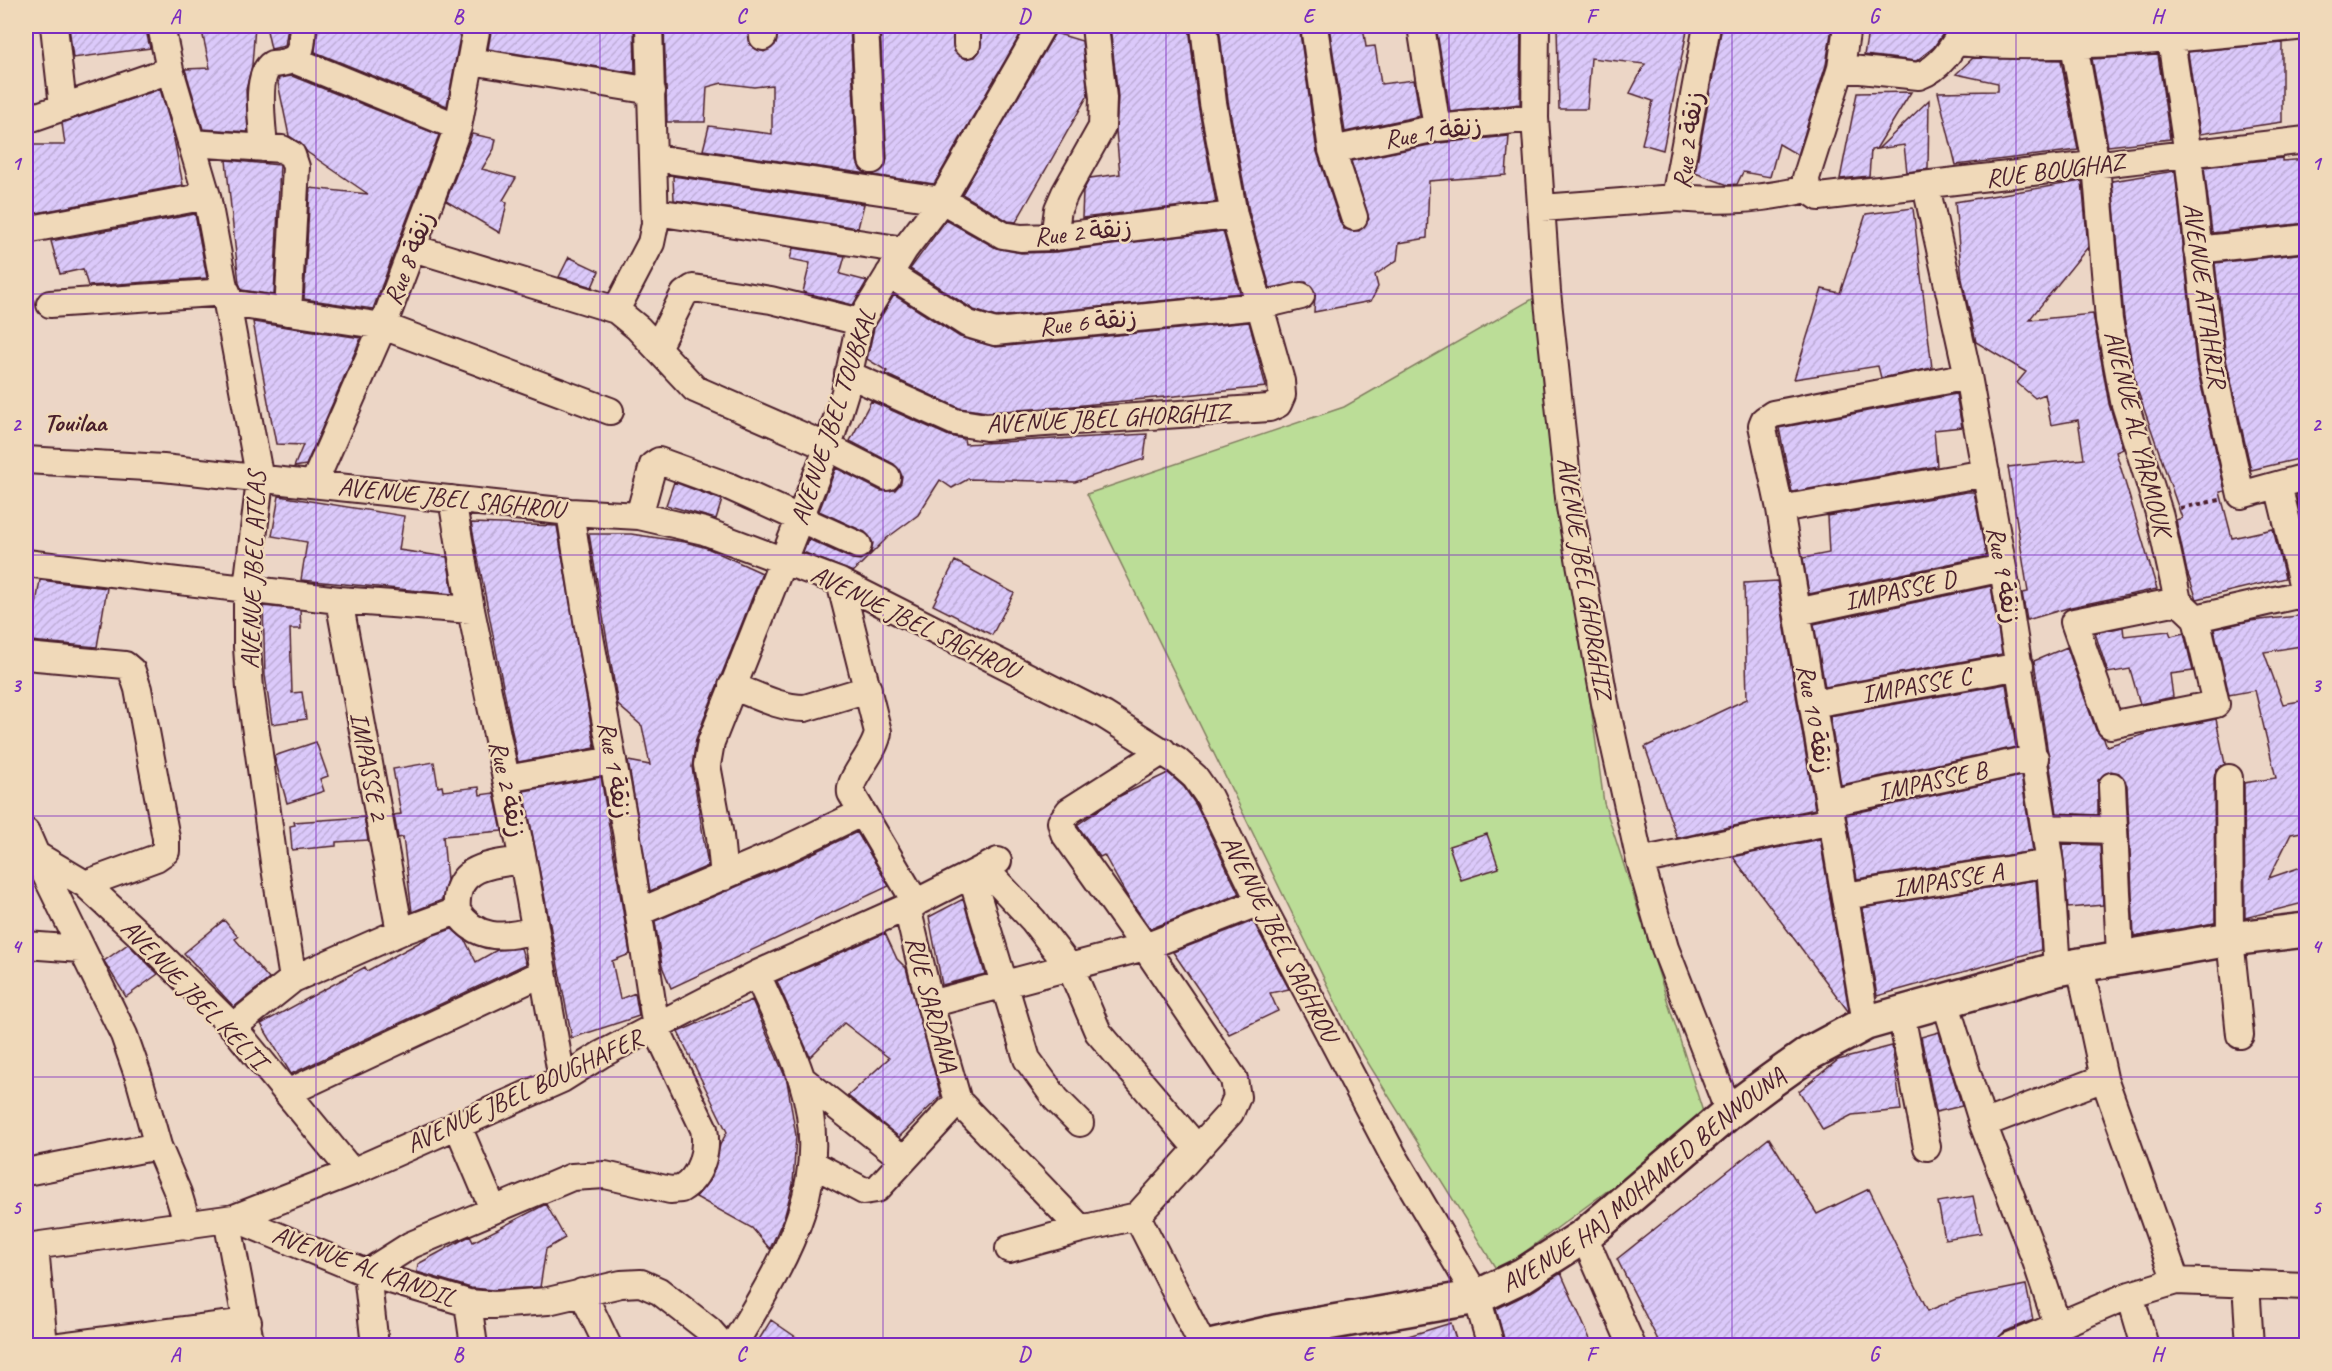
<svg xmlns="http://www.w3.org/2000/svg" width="2332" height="1371" viewBox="0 0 2332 1371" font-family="Caveat,'Playpen Sans Arabic',sans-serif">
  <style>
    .park { fill: #bbdd97; stroke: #827e61; stroke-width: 1.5 }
    .building { fill: url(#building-hatch); stroke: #4a1f2b; stroke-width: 1.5 }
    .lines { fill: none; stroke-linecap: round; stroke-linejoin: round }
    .street-casing { stroke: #4a1f2b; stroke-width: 30 }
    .secondary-casing { stroke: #4a1f2b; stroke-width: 38 }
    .path { stroke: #4a1f2b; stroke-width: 4; stroke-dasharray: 4.5 4.5; stroke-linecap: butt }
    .street { stroke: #f0d9b9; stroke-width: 26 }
    .secondary { stroke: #f0d9b9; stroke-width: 33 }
    .grid { fill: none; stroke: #7b2cbf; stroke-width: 1.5; stroke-opacity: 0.55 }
    .labels { text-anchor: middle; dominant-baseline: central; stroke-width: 5; stroke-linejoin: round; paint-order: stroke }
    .street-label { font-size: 26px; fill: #4a1f2b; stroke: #f0d9b9 }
    .neighbourhood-label { font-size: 27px; font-weight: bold; fill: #4a1f2b; stroke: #f0d9b9 }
    .neatline { fill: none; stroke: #7b2cbf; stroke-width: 2 }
    .grid-label { font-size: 20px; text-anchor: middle; font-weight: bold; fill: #7b2cbf }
  </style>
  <defs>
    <pattern id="building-hatch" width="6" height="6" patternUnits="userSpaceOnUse" patternTransform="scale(1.5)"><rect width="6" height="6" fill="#dbc9fa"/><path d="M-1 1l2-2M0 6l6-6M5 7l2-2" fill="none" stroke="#bdacd6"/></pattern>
  </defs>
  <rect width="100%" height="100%" fill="#ecd6c6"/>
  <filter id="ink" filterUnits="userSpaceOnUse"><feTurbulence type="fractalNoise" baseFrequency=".0167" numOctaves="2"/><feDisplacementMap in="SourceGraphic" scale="12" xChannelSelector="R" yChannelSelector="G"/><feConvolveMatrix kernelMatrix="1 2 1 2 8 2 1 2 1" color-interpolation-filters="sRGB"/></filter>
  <g filter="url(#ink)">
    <path class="park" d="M1536,297L1604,803L1705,1118L1498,1272L1355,1042L1087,494L1344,407Z"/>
    <path class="building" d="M69,26H145L150,48L73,58Z
      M209,26H255L252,65L246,90L248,132L203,129L185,69L210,68L203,36Z
      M266,26H288L285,46L271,49Z
      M492,26H634L635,73L488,49Z
      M664,26H747L750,45L764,52L776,44L777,26H850L857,161L860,169L868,174L703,150L709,126L772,134V85L754,87L722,83L707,87L705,122H667Z
      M880,26H952L954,51L966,59L975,57L980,51L982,26H1025L934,184L873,175L885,167L887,159Z
      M1110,26H1189L1198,105L1216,202L1082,218L1083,191L1090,178L1120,174L1116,131L1118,97Z
      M1219,26H1299L1317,152L1340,222L1344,229L1359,231L1369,219L1351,161L1439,143L1509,136L1506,175L1429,181L1427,238L1399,243L1397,260L1375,275L1378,287L1371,301L1314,312L1315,292L1306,282L1270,288L1249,212L1228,101Z
      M1329,26H1363L1366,47L1375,46L1381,84L1414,80L1420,116L1345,132Z
      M1436,26H1521L1520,104L1450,112Z
      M1557,26H1688L1663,150L1642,144L1653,101L1630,93L1645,64L1591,58L1587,109H1559Z
      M1722,26H1832L1826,65L1798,155L1779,144L1770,177L1743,172L1737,184L1728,185L1695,173Z
      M1869,26H1948L1934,47L1916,61L1864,55Z
      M1992,26H2148L2043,30L1990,29Z
      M318,27L462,26L447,106L315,52Z
      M1055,33L1082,41L1088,95L1016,222L1008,221L962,194Z
      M2282,43V122L2200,134L2188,52Z
      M2158,55L2170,139L2108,146L2092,59Z
      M1973,58L2061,60L2078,150L1956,165L1938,92L1998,91V83L1956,74Z
      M292,76L439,135L373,309L304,299L310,188L368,194L307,152L300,143L289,136L278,83L279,78Z
      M160,89L172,129L183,185L26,215V145H65L62,123Z
      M1911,92L1876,149L1871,150L1869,176L1840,179L1857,93Z
      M1929,100L1928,169L1907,172L1904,145L1878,149Z
      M472,134L496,139L494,149L482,169L516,178L503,200L507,203L500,233L446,201Z
      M2282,158V161L2307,159V223L2212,233L2204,167Z
      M226,160L280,165L274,295L242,290L239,283Z
      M2175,171L2196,363L2225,491L2220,492L2232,538L2273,529L2285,578L2197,599L2187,572L2176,520L2182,518L2136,386L2124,318L2112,181Z
      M673,176L864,204L858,228L674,200Z
      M2082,181L2088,247L2029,320L2093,314L2109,404L2123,449L2116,452L2157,589L2071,607L2027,620L2022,593L2028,592L2008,467L2084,459L2078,420L2051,425L2045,394L2035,398L2017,383L2026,372L1976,342L1962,279L1955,202Z
      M1913,208L1932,368L1881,378L1878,366L1794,379L1822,289L1840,293L1866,214Z
      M195,214L207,278L88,286L83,269L60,274L51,241Z
      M946,220L996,248L1021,253L1056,252L1223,231L1240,293L996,317L974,310L910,269Z
      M793,248L845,256L840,274L867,281L853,305L803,292L810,263L790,259Z
      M2307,253V457L2251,470L2226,359L2215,263Z
      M569,257L599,271L592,287L559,277Z
      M894,295L960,337L996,347L1249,322L1266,387L1063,407L987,412L959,408L885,374L887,371L867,359L874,328Z
      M253,322L361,338L306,465L294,467L303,445L276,444Z
      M1956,394L1962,427L1934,430L1937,466L1792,492L1779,428Z
      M871,401L949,436L964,439L965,444L1147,434L1144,459L1075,482L968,479L952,488L940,480L918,515L887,538L853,572L803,552L808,539L852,559L860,560L871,552L873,543L865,532L819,511L836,468L881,491L895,490L901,483L902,476L894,464L850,441Z
      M674,482L722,500L716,519L666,505Z
      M1967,492H1974L1986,556L1809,594L1803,558L1829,553L1827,516Z
      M2307,492V539L2296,495Z
      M279,496L404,516L399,550L447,557L453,594L301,580L307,542L272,536Z
      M471,523L557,526L595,748L518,762Z
      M589,534H631L685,542L707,548L762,573L696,739L692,767L708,866L650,891L628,761L650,765L642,726L618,705Z
      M955,561L1014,593L992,635L933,605Z
      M40,580L107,588L97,647L30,641Z
      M1777,581L1815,809L1677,838L1645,747L1747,699L1744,583Z
      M1991,586L2002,654L1825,687L1814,624Z
      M263,606L300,610L301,629H290L292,693L302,692L306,719L272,724L265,675Z
      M2307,615V645L2264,652L2283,704L2307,700V831L2291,834L2269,878L2307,865V902L2245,918L2244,783L2276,778L2255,690L2229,695L2214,629L2250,621Z
      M2123,627L2124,636L2169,631L2171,636L2184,633L2193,671L2170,674L2173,697L2140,704L2130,669L2108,673L2095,633Z
      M2067,647L2096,730L2104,739L2107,746L2149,733L2216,719L2225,764L2216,770L2214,778L2215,923L2134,937L2127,785L2119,773L2111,771L2098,780V815L2057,813L2034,661Z
      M2006,684L2016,747L1841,785L1830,716Z
      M316,742L328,776L320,779L324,791L287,803L274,756Z
      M434,762L438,787L442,786L443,791L479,787L480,795L494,793L502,831L443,836L447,880L442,900L412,912L403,837L398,838L394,815L401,814L393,769Z
      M1168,773L1184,787L1196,805L1239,894L1150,929L1126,894L1104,855L1100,857L1077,825L1120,796Z
      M2021,776L2033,851L1857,879L1846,815Z
      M601,777L630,954L612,961L620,999L635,993L639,1016L572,1038L524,791Z
      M364,817L368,840L336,842V846L292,850L290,826L295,825L294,822Z
      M857,832L889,886L671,988L662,966L655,921L786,866Z
      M1487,834L1499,868L1461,880L1449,846Z
      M1820,839L1849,1011H1848L1733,857Z
      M2062,844L2100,845L2103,905L2068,908Z
      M2036,880L2041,950L1877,996L1862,908Z
      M963,899L985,974L942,985L929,917Z
      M224,920L238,937L235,939L269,979L234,1007L184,953Z
      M1253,921L1289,989L1270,993L1278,1011L1229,1034L1173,952Z
      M452,929L465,940L476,962L497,950L521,948L526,964L291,1074L261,1024L365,967L367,971L431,936Z
      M885,933L897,959L906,968L941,1096L899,1137L848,1096L889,1058L844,1023L810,1057L777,981Z
      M128,944L158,974L126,997L104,961Z
      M752,1000L787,1081L796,1136L793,1184L785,1215L770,1249L752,1228L696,1197L712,1177L720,1145L727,1132L678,1032Z
      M1939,1032L1962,1106L1936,1112L1921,1037Z
      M1892,1046L1901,1110L1852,1115L1823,1130L1799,1091L1838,1060Z
      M1769,1138L1817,1214L1869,1189L1928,1311L1956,1299L2026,1285L2033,1320L2004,1332L1996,1341L1984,1346H1661L1617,1259Z
      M1973,1196L1981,1233L1945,1239L1938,1202Z
      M546,1204L565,1238L546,1249L540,1287L494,1290L471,1288L417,1272L418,1264L462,1240L470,1236L473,1242Z
      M1561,1273L1593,1346H1506L1496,1309L1531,1292Z
      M771,1320L809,1346H755Z
      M1451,1323L1458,1346H1393L1392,1341Z"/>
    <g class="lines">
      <defs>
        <path id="street" d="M54,26L63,106
          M161,26L170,70L207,196L260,480L247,588V647L250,689L274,862L293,979
          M762,26L763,37
          M865,26L872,160
          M967,26V44
          M1314,26L1332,150L1354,217
          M1421,26L1437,128
          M1536,26L1535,118L1547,292L1570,507L1605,703L1640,861L1665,948L1729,1112
          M1707,26L1675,198C1725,202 1758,200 1807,189
          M1847,26L1841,68L1806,178L1807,189L1819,197L2306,140
          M2169,26L2188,155L2211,361L2241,495L2306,477
          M1956,42C2072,52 2190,37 2306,26
          M2074,45L2096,164L2109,320L2124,401L2159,513L2178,601L2196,618L2216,704L2110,725L2074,622L2178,601
          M294,60L458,127
          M471,61L652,91
          M1841,68L1919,76C1941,68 1953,47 1964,28
          M26,120L170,70
          M191,143L282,149L292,155L296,167L288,312
          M264,148C263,128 254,75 272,64C302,62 301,52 303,26
          M1332,150L1437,128L1535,118
          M654,158L942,200L1003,235L1021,238L1054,237L1234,215
          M1926,186L1968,376L2003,568L2050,863L2057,969
          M1542,208L1675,198
          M656,212L904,250
          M26,230L207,196
          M1054,237L1058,209L1065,193L1102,127L1103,98L1095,26
          M413,248L616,310L638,328L695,389L828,447L887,477
          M2197,250L2306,238
          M889,274L968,324L995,332L1259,306L1301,296
          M229,303L383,326L610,411
          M50,304L227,292
          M616,310L651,243L655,224L649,26
          M657,348L684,294L693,288L771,300L860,322
          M848,374L955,422L986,427L1269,408L1278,404L1282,395L1281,381L1234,215L1213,103L1204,26
          M26,460L163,468L570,512L639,516L704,531L840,582L1104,715L1177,761L1195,777L1209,797L1260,902L1393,1155L1477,1297L1491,1346
          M314,483L383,326L458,127L477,26
          M2278,485L2306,600
          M452,499L471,610L523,860L562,1079
          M1780,509L1986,473
          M639,516L653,465L659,461L728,486L858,545
          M26,563L339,600L471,610
          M840,582L878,732C876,752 848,778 851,793L916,903
          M339,600L400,932
          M1797,612L2003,568
          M2196,618L2306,593
          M26,656L125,665L132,671L138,689L166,838V851L156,858L85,884
          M732,686C756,695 779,708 805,708L868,689
          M1813,704L2020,666
          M1163,751L1069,811L1061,822L1064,833L1145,947L1260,902
          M2229,778L2230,939L2240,1035
          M506,779L613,760
          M2112,786L2120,956
          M1829,803L2035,758
          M2045,828L2113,830
          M26,832L36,855L85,884L140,935L233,1027L352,1172
          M36,855L124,1035L139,1078L158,1146L178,1193L188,1226
          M523,860C489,865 453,866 457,911C475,940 504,939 533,930
          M1640,861L1832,821
          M984,868L1033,920L1071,969L1098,1032L1197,1148
          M971,875L1027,1059L1056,1099L1080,1123
          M724,877L720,836L707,765L711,742L828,447L845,392L860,322L904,250L942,200L1042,26
          M1845,896L2050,863
          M907,907L930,1004L958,1101L1081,1229
          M639,912L780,852L861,813
          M26,945L80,949
          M2080,966L2104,1078L2176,1281
          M1945,1001L1983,1124L2036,1261L2058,1327V1346
          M930,1004L1145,947L1234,1079L1237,1097L1230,1113L1137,1216L1081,1229L1009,1249
          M1901,1014L1927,1147
          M1866,1023L1780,509L1762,425L1764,420L1773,414L1968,376
          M233,1027L293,979L400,932L457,911
          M802,1079L902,1158
          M287,1093L541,974
          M457,1124L493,1209
          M1983,1124L2104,1078
          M813,1164L864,1191L877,1189L958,1101
          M26,1172L158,1146
          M1137,1216L1203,1346
          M234,1218L367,1273L468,1303L494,1305L548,1301L621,1284L641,1283L659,1291L709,1330L723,1346
          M227,1219L251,1346
          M1584,1236L1632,1346
          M26,1247L234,1218L352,1172L562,1079L602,1054L757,974L907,907L998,861
          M35,1247L44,1346
          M2246,1284L2250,1346
          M582,1292L608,1346
          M2130,1295L2145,1346
          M468,1303L474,1346
          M60,1346L248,1322
          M375,1346L367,1273L411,1245L572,1177L605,1175L670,1190L681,1189C701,1177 708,1151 704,1129L656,1028L627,837L588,626L570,512
          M733,1346C784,1260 835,1184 802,1080C791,1044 772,1009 757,974
          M2010,1346L2130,1295L2176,1281L2306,1286"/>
        <g id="secondary">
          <path id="s1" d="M1214,1346L1275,1332L1477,1297L1523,1275L1584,1236L1729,1112L1772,1080L1810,1053L1866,1023L2057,969L2230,939L2306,930"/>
        </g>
      </defs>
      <use href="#street" class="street-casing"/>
      <use href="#secondary" class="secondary-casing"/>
      <path class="path" d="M2180,508L2220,500"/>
      <use href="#street" class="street"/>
      <use href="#secondary" class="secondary"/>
    </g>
  </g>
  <path class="grid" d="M316,26V1346M600,26V1346M883,26V1346M1166,26V1346M1449,26V1346M1732,26V1346M2016,26V1346M26,294H2306M26,555H2306M26,816H2306M26,1077H2306"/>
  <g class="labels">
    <g class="street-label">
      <text transform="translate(1433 132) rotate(-9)">Rue 1 زنقة</text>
      <text transform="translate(1688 140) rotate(-82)">Rue 2 زنقة</text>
      <text transform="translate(2055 170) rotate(-7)">RUE BOUGHAZ</text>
      <text transform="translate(1083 232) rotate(-6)">Rue 2 زنقة</text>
      <text transform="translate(409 258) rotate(-69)">Rue 8 زنقة</text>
      <text transform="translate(2205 295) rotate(82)">AVENUE ATTAHRIR</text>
      <text transform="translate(1088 322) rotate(-6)">Rue 6 زنقة</text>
      <text transform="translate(833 417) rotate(-72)">AVENUE JBEL TOUBKAL</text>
      <text transform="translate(1108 418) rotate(-3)">AVENUE JBEL GHORGHIZ</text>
      <text transform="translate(2138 433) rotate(76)">AVENUE AL YARMOUK</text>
      <text transform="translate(451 498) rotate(6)">AVENUE JBEL SAGHROU</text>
      <text transform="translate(253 570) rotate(-88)">AVENUE JBEL ATLAS</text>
      <text transform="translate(2004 575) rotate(80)">Rue 9 زنقة</text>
      <text transform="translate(1585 578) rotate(81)">AVENUE JBEL GHORGHIZ</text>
      <text transform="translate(1900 590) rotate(-12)">IMPASSE D</text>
      <text transform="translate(915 622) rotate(26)">AVENUE JBEL SAGHROU</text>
      <text transform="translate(1916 685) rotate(-10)">IMPASSE C</text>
      <text transform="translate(1815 719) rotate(80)">Rue 10 زنقة</text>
      <text transform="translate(369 766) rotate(79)">IMPASSE 2</text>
      <text transform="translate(615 770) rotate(80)">Rue 1 زنقة</text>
      <text transform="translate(1932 781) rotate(-12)">IMPASSE B</text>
      <text transform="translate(508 789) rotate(78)">Rue 2 زنقة</text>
      <text transform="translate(1948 880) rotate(-9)">IMPASSE A</text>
      <text transform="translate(1280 938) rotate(63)">AVENUE JBEL SAGHROU</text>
      <text transform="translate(194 994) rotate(46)">AVENUE JBEL KELTI</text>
      <text transform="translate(932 1004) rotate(75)">RUE SARDANA</text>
      <text transform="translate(524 1091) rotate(-25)">AVENUE JBEL BOUGHAFER</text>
      <text stroke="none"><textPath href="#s1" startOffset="472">AVENUE HAJ MOHAMED BENNOUNA</textPath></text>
      <text transform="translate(364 1266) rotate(20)">AVENUE AL KANDIL</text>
    </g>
    <g class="neighbourhood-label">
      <text x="75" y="422">Touilaa</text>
    </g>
  </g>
  <rect width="2332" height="1371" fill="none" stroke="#f0d9b9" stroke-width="66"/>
  <rect x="33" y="33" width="2266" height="1305" class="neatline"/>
  <g class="grid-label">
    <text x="175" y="23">A</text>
    <text x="458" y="23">B</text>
    <text x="741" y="23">C</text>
    <text x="1024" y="23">D</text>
    <text x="1308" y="23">E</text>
    <text x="1591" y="23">F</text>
    <text x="1874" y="23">G</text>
    <text x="2157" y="23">H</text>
    <text x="16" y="170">1</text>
    <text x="2316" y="170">1</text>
    <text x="16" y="431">2</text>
    <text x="2316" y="431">2</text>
    <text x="16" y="692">3</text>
    <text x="2316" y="692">3</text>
    <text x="16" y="953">4</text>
    <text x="2316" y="953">4</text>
    <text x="16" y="1214">5</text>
    <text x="2316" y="1214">5</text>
    <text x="175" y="1361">A</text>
    <text x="458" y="1361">B</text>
    <text x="741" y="1361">C</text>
    <text x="1024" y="1361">D</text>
    <text x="1308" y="1361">E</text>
    <text x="1591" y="1361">F</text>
    <text x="1874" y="1361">G</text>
    <text x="2157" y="1361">H</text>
  </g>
</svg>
